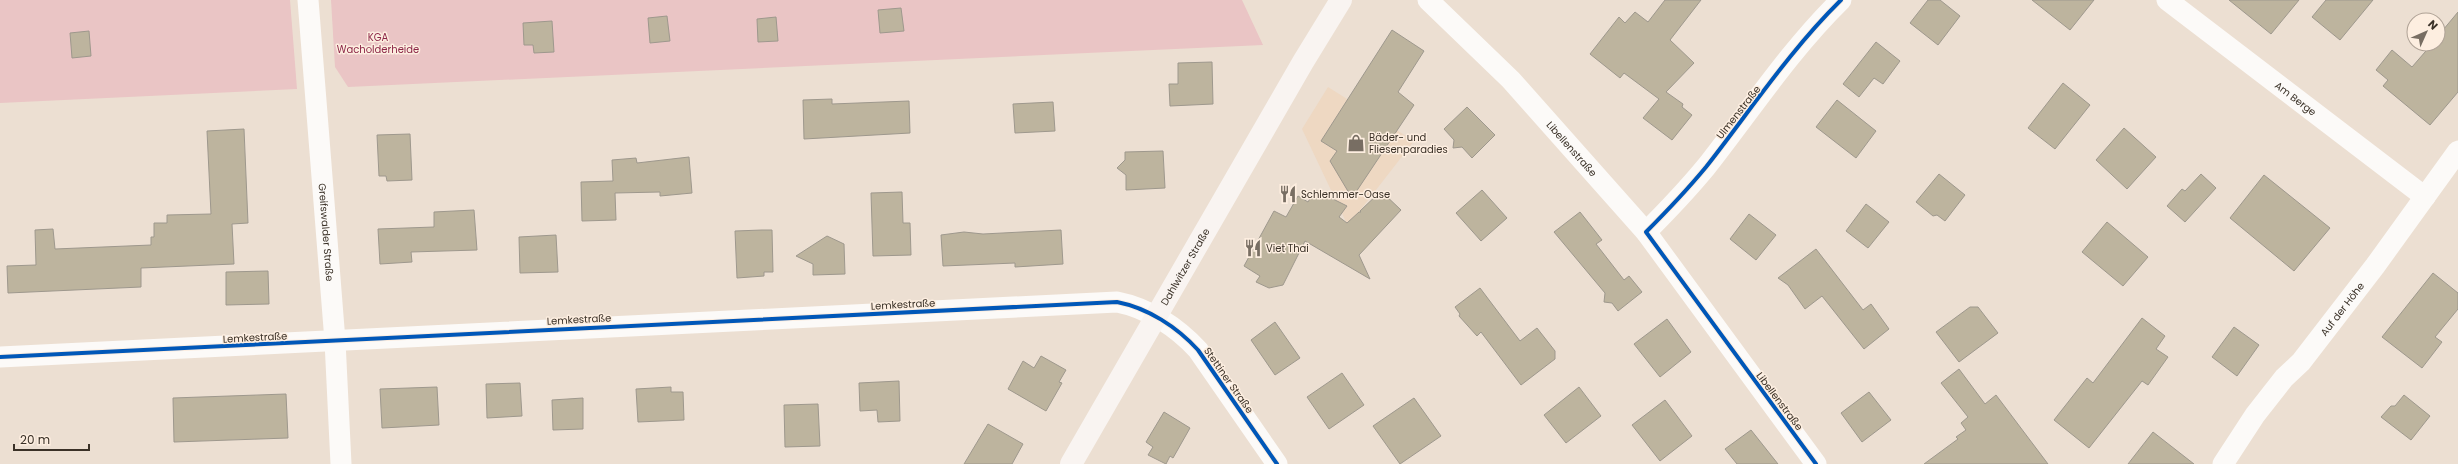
<svg xmlns="http://www.w3.org/2000/svg" width="2458" height="464" font-family="Poppins,sans-serif">
	<style>
		.built { fill: #eed8c2 }
		.green { fill: #eac5c5 }
		.building { fill: #bdb49e; stroke: #9e988d }
		.lines { fill: none; stroke-linecap: round; stroke-linejoin: round }
		.street { stroke: #fcfaf8; stroke-width: 21 }
		.secondary { stroke: #f9f4f1; stroke-width: 22 }
		.cycleway-casing { stroke: #fdeee0; stroke-width: 6 }
		.cycleway { stroke: #0057b8; stroke-width: 4 }
		.labels { text-anchor: middle; stroke-width: 3; stroke-linejoin: round; paint-order: stroke }
		.park-label { font-size: 10px; fill: #8c2647; stroke: #fdeee0 }
		.street-label { font-size: 10px; fill: #3a3127; stroke: #fdeee0 }
		.poi-label { font-size: 10px; fill: #3a3127; stroke: #fdeee0; text-anchor: start }
	</style>
	<rect width="100%" height="100%" fill="#ecdfd2"/>
	<!-- built -->
	<polygon class="built" points="1328,87 1414,141 1348,226 1302,129"/>
	<!-- green -->
	<g class="green">
		<polygon points="0,0 290,0 297,89 0,103"/>
		<polygon points="331,0 1242,0 1263,45 348,87 335,67"/>
	</g>
	<!-- building -->
	<g class="building">
		<polygon points="1665,0 1701,0 1670,40 1694,63 1666,92 1683,104 1682,107 1692,115 1672,140 1643,118 1659,99 1624,73 1620,78 1590,54 1619,17 1625,23 1635,12 1648,22"/>
		<polygon points="1928,0 1940,0 1960,16 1938,45 1910,23"/>
		<polygon points="2032,0 2094,0 2070,30"/>
		<polygon points="2229,0 2299,0 2271,34"/>
		<polygon points="2326,0 2373,0 2340,40 2312,17"/>
		<polygon points="901,8 904,31 880,33 878,10"/>
		<polygon points="2458,12 2458,92 2430,125 2383,86 2388,80 2376,70 2392,50 2412,67 2432,44 2438,44 2438,36"/>
		<polygon points="667,16 670,41 650,43 648,18"/>
		<polygon points="776,17 778,41 758,42 757,19"/>
		<polygon points="552,21 554,52 534,53 533,45 524,45 523,23"/>
		<polygon points="1392,30 1424,51 1398,92 1414,105 1352,198 1330,161 1337,151 1321,141"/>
		<polygon points="89,31 91,56 72,58 70,33"/>
		<polygon points="1876,42 1900,61 1883,84 1874,78 1859,97 1843,84"/>
		<polygon points="1212,62 1213,104 1170,106 1169,84 1178,84 1178,63"/>
		<polygon points="2063,83 2090,105 2055,149 2028,128"/>
		<polygon points="832,99 832,104 909,101 910,133 804,139 803,100"/>
		<polygon points="1837,100 1876,131 1856,158 1816,127"/>
		<polygon points="1053,102 1055,131 1015,133 1013,104"/>
		<polygon points="1467,107 1495,135 1472,158 1462,147 1453,148 1454,140 1444,129"/>
		<polygon points="2124,128 2156,157 2127,189 2096,160"/>
		<polygon points="244,129 248,223 232,224 234,264 141,268 141,287 8,293 7,266 36,265 35,230 53,229 55,249 151,245 151,237 154,237 154,223 167,223 167,215 211,214 207,131"/>
		<polygon points="410,134 412,180 387,181 386,176 379,176 377,135"/>
		<polygon points="1163,151 1165,188 1126,190 1126,175 1117,168 1125,160 1125,152"/>
		<polygon points="689,157 692,193 660,196 660,192 615,193 616,220 582,221 581,182 613,181 612,160 636,158 637,163"/>
		<polygon points="1939,174 1965,195 1945,221 1937,215 1933,216 1916,202"/>
		<polygon points="2201,174 2216,188 2185,222 2167,206 2182,189 2185,191"/>
		<polygon points="2264,175 2330,228 2294,271 2230,218"/>
		<polygon points="1315,190 1347,206 1339,217 1347,223 1359,212 1361,212 1360,211 1381,191 1401,210 1359,255 1370,279 1305,241 1283,285 1269,288 1256,282 1260,276 1244,266 1274,211 1286,217 1298,196 1308,202"/>
		<polygon points="1482,190 1507,218 1481,241 1456,213"/>
		<polygon points="902,192 903,223 910,223 911,255 873,256 871,193"/>
		<polygon points="1866,204 1889,222 1868,248 1846,231"/>
		<polygon points="474,210 477,250 411,252 412,262 380,264 378,229 434,227 434,212"/>
		<polygon points="1580,212 1602,240 1596,244 1624,280 1629,276 1642,292 1618,311 1612,303 1604,302 1605,293 1554,232"/>
		<polygon points="1749,214 1776,235 1756,260 1730,239"/>
		<polygon points="2107,222 2148,257 2123,286 2082,252"/>
		<polygon points="762,230 772,230 773,272 764,272 764,276 737,278 735,231"/>
		<polygon points="1061,230 1063,264 1015,267 1015,263 943,266 941,235 964,232 983,234"/>
		<polygon points="556,235 558,272 520,273 519,237"/>
		<polygon points="827,236 844,244 845,274 813,275 813,264 796,256"/>
		<polygon points="1816,249 1863,310 1871,304 1889,329 1864,349 1822,296 1805,309 1788,285 1778,278"/>
		<polygon points="268,271 269,304 226,305 226,272"/>
		<polygon points="2433,273 2458,293 2458,309 2435,337 2442,342 2422,368 2382,337"/>
		<polygon points="1480,288 1520,341 1537,328 1555,351 1555,359 1521,385 1481,332 1477,336 1459,316 1460,314 1455,307"/>
		<polygon points="1970,307 1978,307 1998,333 1959,362 1936,332"/>
		<polygon points="2142,318 2165,336 2156,349 2168,357 2148,385 2142,381 2089,448 2054,420 2087,378 2093,383"/>
		<polygon points="1667,319 1691,352 1660,377 1634,344"/>
		<polygon points="1275,322 1300,358 1275,375 1251,340"/>
		<polygon points="2234,327 2259,345 2237,376 2212,357"/>
		<polygon points="1041,356 1066,370 1059,382 1062,383 1046,411 1008,389 1023,361 1034,368"/>
		<polygon points="1959,369 1985,404 1996,395 2048,464 1924,464 1958,439 1956,437 1966,430 1961,423 1968,417 1941,383"/>
		<polygon points="1342,373 1364,405 1329,429 1307,397"/>
		<polygon points="899,381 900,421 878,422 877,410 860,411 859,383"/>
		<polygon points="520,383 522,416 487,418 486,384"/>
		<polygon points="437,387 439,425 382,428 380,389"/>
		<polygon points="671,387 671,392 683,392 684,420 638,422 636,389"/>
		<polygon points="1579,387 1601,416 1566,443 1544,415"/>
		<polygon points="1869,392 1891,420 1862,442 1841,413"/>
		<polygon points="286,394 288,438 174,442 173,398"/>
		<polygon points="2404,395 2430,416 2411,440 2381,417 2391,406 2395,406"/>
		<polygon points="583,398 583,429 553,430 552,400"/>
		<polygon points="1414,398 1441,436 1400,464 1373,426"/>
		<polygon points="1665,400 1692,436 1660,461 1632,425"/>
		<polygon points="818,404 820,446 785,447 784,405"/>
		<polygon points="1164,412 1190,428 1173,458 1170,456 1166,464 1148,455 1153,447 1146,442"/>
		<polygon points="988,424 1023,444 1012,464 964,464"/>
		<polygon points="1751,430 1778,464 1737,464 1725,449"/>
		<polygon points="2153,432 2194,464 2128,464"/>
	</g>
	<g class="lines">
		<!-- street -->
		<g class="street">
			<path id="s1" d="M308,0L335,341L341,464"/>
			<path id="s2" d="M1428,0L1511,80L1646,232L1816,464"/>
			<path id="s3" d="M2167,0L2425,197"/>
			<path d="M1646,232C1667,211 1687,190 1706,167C1750,111 1790,50 1841,0"/>
			<path d="M0,357L1117,302C1148,308 1177,327 1198,350L1277,464"/>
			<path id="s4" d="M2223,464L2255,415L2284,378L2301,362L2375,266L2458,151"/>
		</g>
		<!-- secondary -->
		<path class="secondary" id="s5" d="M1071,464L1303,62L1341,0"/>
		<!-- cycleway casing -->
		<g class="cycleway-casing">
			<g id="cycleway">
				<path d="M0,357L1117,302C1148,308 1177,327 1198,350L1277,464"/>
				<path d="M1816,464L1646,232C1667,211 1687,190 1706,167C1750,111 1790,50 1841,0"/>
			</g>
		</g>
		<!-- cycleway -->
		<use href="#cycleway" class="cycleway"/>
	</g>
	<!-- icons -->
	<defs>
		<g id="shop-bare" transform="scale(1.38)"><path d="M-5-2.5h2.3a2.7 3.5 0 0 1 5.4 0H5L5.5 6h-11ZM-1.5-2.5h3a1.5 2.3 0 0 0-3 0Z" fill="#786e63" stroke="#fdeee0" stroke-width="2.5" paint-order="stroke"/></g>
		<g id="restaurant-bare" transform="scale(1.38)"><path d="M-5-6h1v4h1v-4h1v4h1v-4h1v5L-1.5 .5V6h-2V.5L-5-1ZM5-6V6H3V1.5H1.5Q1.5-4 5-6Z" fill="#786e63" stroke="#fdeee0" stroke-width="2.5" paint-order="stroke"/></g>
	</defs>
	<g fill-rule="evenodd">
		<use href="#shop-bare" x="1356" y="143"/>
		<use href="#restaurant-bare" x="1288" y="194"/>
		<use href="#restaurant-bare" x="1253" y="248"/>
	</g>
	<g class="labels">
		<!-- park labels -->
		<g class="park-label">
			<text x="378" y="41">KGA<tspan x="378" dy="12">Wacholderheide</tspan></text>
		</g>
		<!-- street labels -->
		<g class="street-label">
			<text dy="4" stroke="none"><textPath href="#s3" startOffset="162">Am Berge</textPath></text>
			<text transform="translate(1738 112) rotate(-52)" y="4">Ulmenstraße</text>
			<text dy="4" stroke="none"><textPath href="#s2" startOffset="207">Libellenstraße</textPath></text>
			<text dy="4" stroke="none"><textPath href="#s1" startOffset="233">Greifswalder Straße</textPath></text>
			<text dy="4" stroke="none"><textPath href="#s5" startOffset="228">Dahlwitzer Straße</textPath></text>
			<text transform="translate(903 304) rotate(-3)" y="4">Lemkestraße</text>
			<text dy="4" stroke="none"><textPath href="#s4" startOffset="196">Auf der Höhe</textPath></text>
			<text transform="translate(579 319) rotate(-3)" y="4">Lemkestraße</text>
			<text transform="translate(255 337) rotate(-3)" y="4">Lemkestraße</text>
			<text transform="translate(1229 380) rotate(55)" y="4">Stettiner Straße</text>
			<text transform="translate(1780 401) rotate(53)" y="4">Libellenstraße</text>
		</g>
		<!-- poi labels -->
		<g class="poi-label">
			<text x="1369" y="141">Bäder- und<tspan x="1369" dy="12">Fliesenparadies</tspan></text>
			<text x="1301" y="198">Schlemmer-Oase</text>
			<text x="1266" y="252">Viet Thai</text>
		</g>
	</g>
	<!-- north arrow -->
	<g transform="translate(2426 32) rotate(45)"><circle r="19" fill="#fdeee0" stroke="#afa296"/>
	<path d="M0-3L7 15L0 10L-7 15Z" fill="#786e63"/>
	<text y="-6" font-size="11" font-weight="bold" text-anchor="middle" fill="#3a3127">N</text>
	</g>
	<!-- scale -->
	<path d="M14 444v6h75v-6" fill="none" stroke="#3a3127" stroke-width="2"/>
	<text x="20" y="444" font-size="12" fill="#3a3127" stroke="#fdeee0" stroke-width="3" paint-order="stroke">20 m</text>
</svg>
